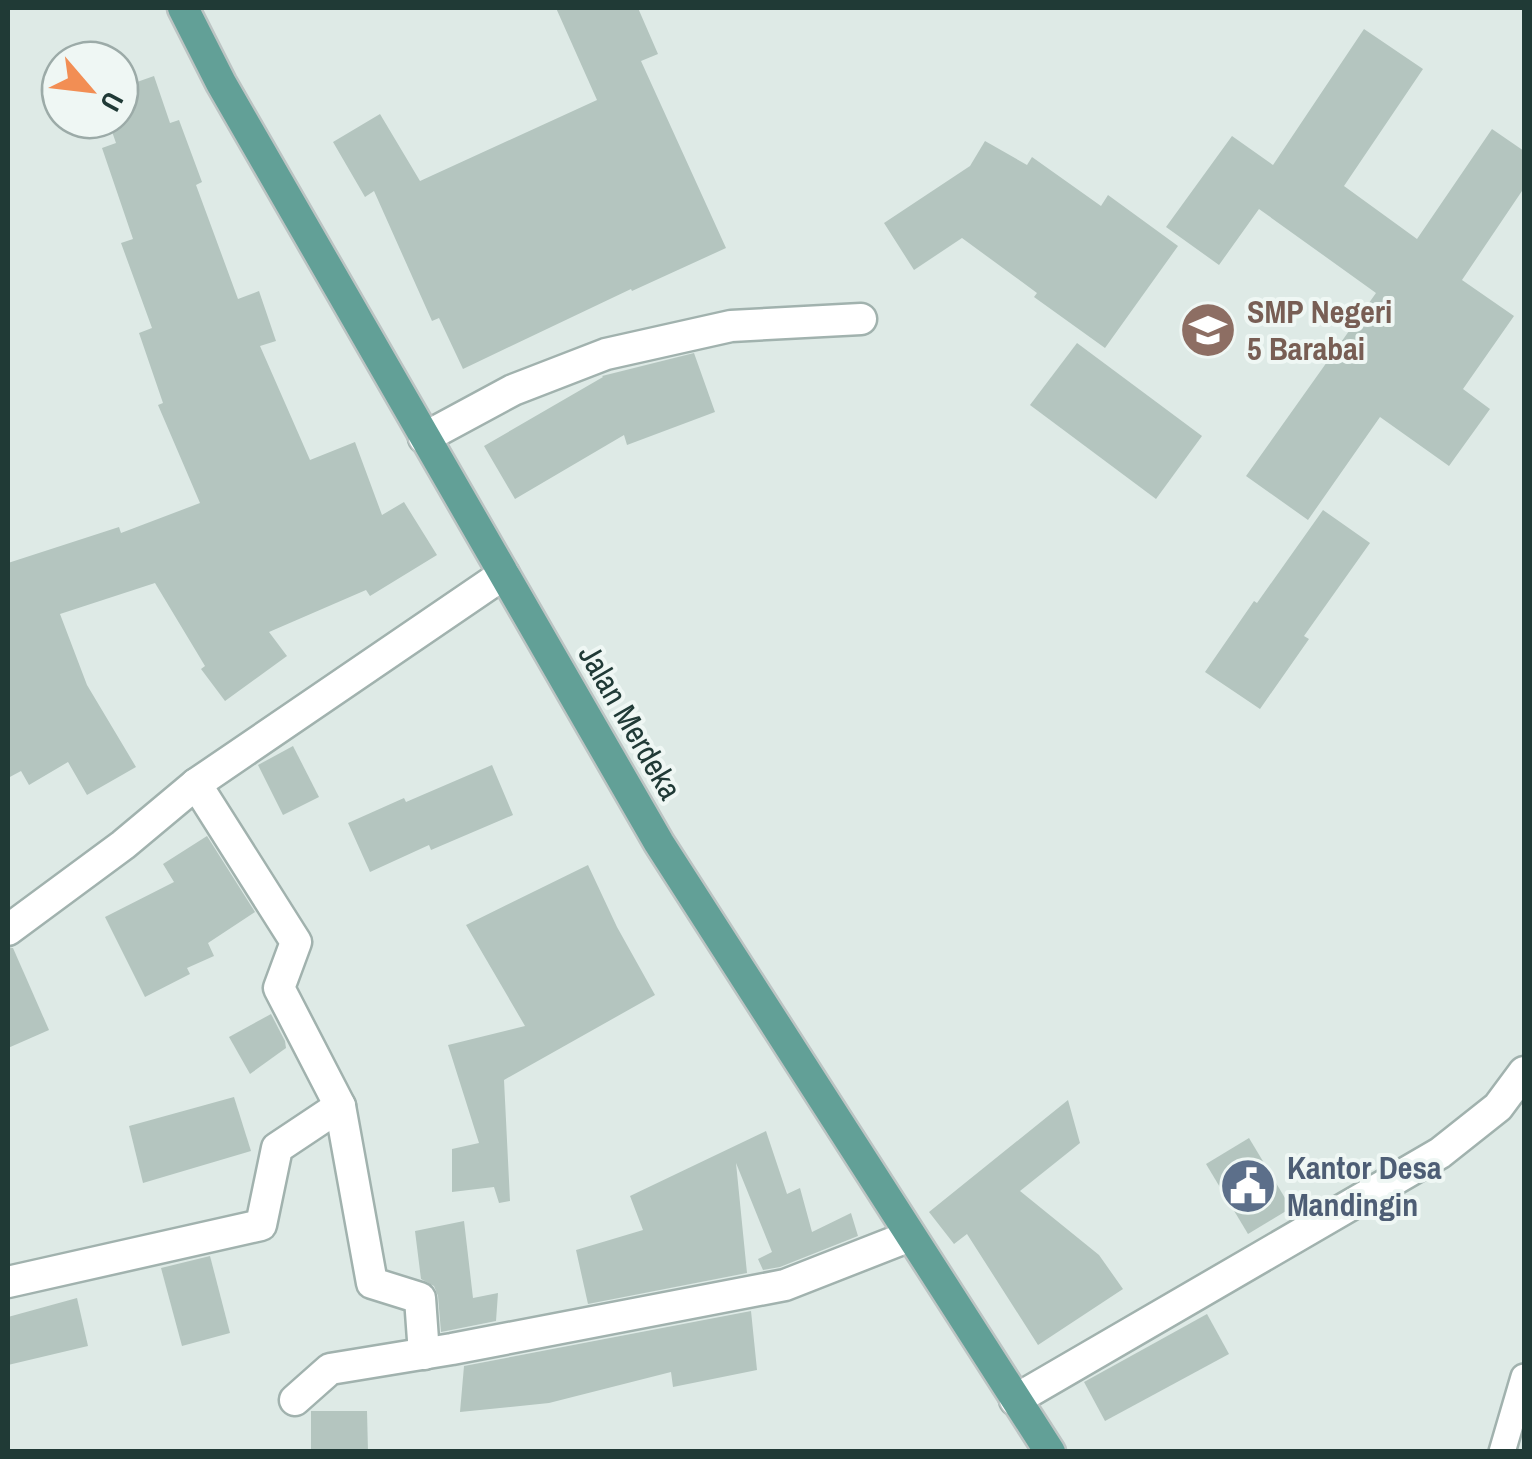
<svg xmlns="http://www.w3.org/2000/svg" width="1532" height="1459" font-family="'Archivo Narrow',sans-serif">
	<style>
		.building { fill: #b4c5bf }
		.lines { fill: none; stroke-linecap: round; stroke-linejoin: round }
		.service-casing { stroke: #a1b2ae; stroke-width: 30 }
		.minor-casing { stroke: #a1b2ae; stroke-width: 35 }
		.primary-casing { stroke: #bcc4c3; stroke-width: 35 }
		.service { stroke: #fff; stroke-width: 25 }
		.minor { stroke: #fff; stroke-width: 30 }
		.primary { stroke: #62a097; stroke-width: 30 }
		.labels { text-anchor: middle; stroke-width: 8; stroke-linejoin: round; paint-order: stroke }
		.education-label { font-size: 32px; font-weight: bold; fill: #785e54; stroke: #eff7f4; text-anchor: start }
		.street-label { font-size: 32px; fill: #203a36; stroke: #eff7f4 }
		.service-label { font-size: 32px; font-weight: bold; fill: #4e5e75; stroke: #eff7f4; text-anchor: start }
	</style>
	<rect width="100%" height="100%" fill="#deeae6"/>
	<!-- building -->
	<g class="building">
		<polygon points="556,8 638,8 658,54 641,61 726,248 632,291 631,289 463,369 439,318 432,321 374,191 365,197 333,142 380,114 420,181 597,100"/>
		<polygon points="1364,29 1423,69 1344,186 1417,239 1492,129 1524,151 1524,188 1462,280 1514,316 1463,389 1490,409 1449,466 1380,417 1308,520 1246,476 1376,293 1259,209 1219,265 1166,227 1232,136 1273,165"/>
		<polygon points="154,76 170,123 179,120 202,182 196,185 238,299 259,291 276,341 260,346 310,460 355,442 382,515 404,502 437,555 370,596 366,590 269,632 287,656 225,701 201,669 205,666 155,583 60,614 87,685 136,767 87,795 68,762 29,785 21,771 8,778 8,563 119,527 121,533 200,503 158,405 163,403 139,333 152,328 121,243 133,239 102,148 116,143 108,120 120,120 120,88"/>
		<polygon points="985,141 1027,165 1032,157 1101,206 1108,195 1178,246 1105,348 1034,297 1037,293 962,238 914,270 884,223 970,166"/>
		<polygon points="1077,343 1202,436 1156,499 1030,405"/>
		<polygon points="694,353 715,412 627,445 624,435 515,499 484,446 603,377 602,376"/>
		<polygon points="1323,510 1370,543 1304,636 1309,639 1260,709 1205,672 1254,601 1257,603"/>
		<polygon points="293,746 319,797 283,815 258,765"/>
		<polygon points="492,765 513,815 431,850 429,845 370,872 348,823 404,798 406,802"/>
		<polygon points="207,836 255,912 208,943 214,956 187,968 190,974 145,997 105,917 174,882 163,864"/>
		<polygon points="588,865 617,927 655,995 504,1080 510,1201 499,1203 494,1187 452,1192 452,1149 479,1143 448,1045 525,1026 466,925"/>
		<polygon points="8,948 13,948 49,1030 8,1048"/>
		<polygon points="271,1014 285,1041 286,1048 250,1074 229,1037"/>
		<polygon points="234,1097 251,1151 143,1183 129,1126"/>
		<polygon points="1068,1100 1080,1143 1020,1191 1099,1255 1123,1289 1038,1345 967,1234 954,1244 929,1212"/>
		<polygon points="766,1131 787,1194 800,1188 812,1232 851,1213 858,1236 780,1267 763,1270 758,1259 772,1252 736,1163 747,1273 588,1304 576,1250 643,1230 630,1196"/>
		<polygon points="1249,1138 1291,1208 1248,1234 1206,1164"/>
		<polygon points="464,1221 473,1298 498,1293 496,1321 441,1332 438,1296 434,1286 421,1279 415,1231"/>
		<polygon points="210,1256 230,1333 182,1346 161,1268"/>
		<polygon points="77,1298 88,1346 8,1365 8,1317"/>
		<polygon points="751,1311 757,1370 673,1387 671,1372 549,1403 460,1412 464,1366"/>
		<polygon points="1207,1314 1229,1354 1105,1421 1084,1382"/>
		<polygon points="311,1411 367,1411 368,1452 311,1452"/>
	</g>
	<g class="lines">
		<!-- service casing -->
		<g class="service-casing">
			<polyline id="service" points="1502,1452 1524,1377"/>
		</g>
		<!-- minor casing -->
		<g class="minor-casing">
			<g id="minor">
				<polyline points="424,438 513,390 606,354 731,326 861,319"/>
				<polyline points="196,784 296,942 279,988 340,1106 372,1283 420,1298 424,1354"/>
				<polyline points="8,930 123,845 196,784 504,574"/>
				<polyline points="8,1282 261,1225 277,1148 340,1106"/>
				<polyline points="295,1400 330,1369 452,1349 785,1285 910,1236"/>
				<polyline points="1015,1400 1440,1153 1498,1107 1524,1072"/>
			</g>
		</g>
		<!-- primary casing -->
		<g class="primary-casing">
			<polyline id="primary" points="183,8 221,83 659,843 1050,1452"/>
		</g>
		<!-- service -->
		<use href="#service" class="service"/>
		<!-- minor -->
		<use href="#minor" class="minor"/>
		<!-- primary -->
		<use href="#primary" class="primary"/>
	</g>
	<!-- icons -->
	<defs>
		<g id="school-disc" transform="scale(2.875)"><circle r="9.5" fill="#8d6e63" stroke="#eff7f4"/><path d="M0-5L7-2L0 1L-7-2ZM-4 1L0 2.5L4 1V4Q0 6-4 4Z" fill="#fff"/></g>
		<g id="civic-disc" transform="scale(2.875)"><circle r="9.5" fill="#5c6f8a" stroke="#eff7f4"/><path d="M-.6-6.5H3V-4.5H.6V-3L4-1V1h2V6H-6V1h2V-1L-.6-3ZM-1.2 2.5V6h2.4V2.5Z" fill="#fff"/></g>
	</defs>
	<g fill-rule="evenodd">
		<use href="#school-disc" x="1208" y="330"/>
		<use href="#civic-disc" x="1248" y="1186"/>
	</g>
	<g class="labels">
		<!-- education labels -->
		<g class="education-label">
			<text x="1247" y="323">SMP Negeri<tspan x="1247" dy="37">5 Barabai</tspan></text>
		</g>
		<!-- street labels -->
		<g class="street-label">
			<text transform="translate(630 722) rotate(60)" y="11">Jalan Merdeka</text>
		</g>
		<!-- service labels -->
		<g class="service-label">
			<text x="1287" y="1179">Kantor Desa<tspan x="1287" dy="37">Mandingin</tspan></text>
		</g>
	</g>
	<!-- border -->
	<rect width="1532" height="1459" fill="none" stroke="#203a36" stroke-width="20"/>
	<!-- north arrow -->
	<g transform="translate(90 90) rotate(118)"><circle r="48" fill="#eff7f4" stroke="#9caba8" stroke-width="2.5"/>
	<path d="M0-8L18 38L0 25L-18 38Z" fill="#f28e54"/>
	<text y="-15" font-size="28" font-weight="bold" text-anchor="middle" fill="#203a36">U</text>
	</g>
</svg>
